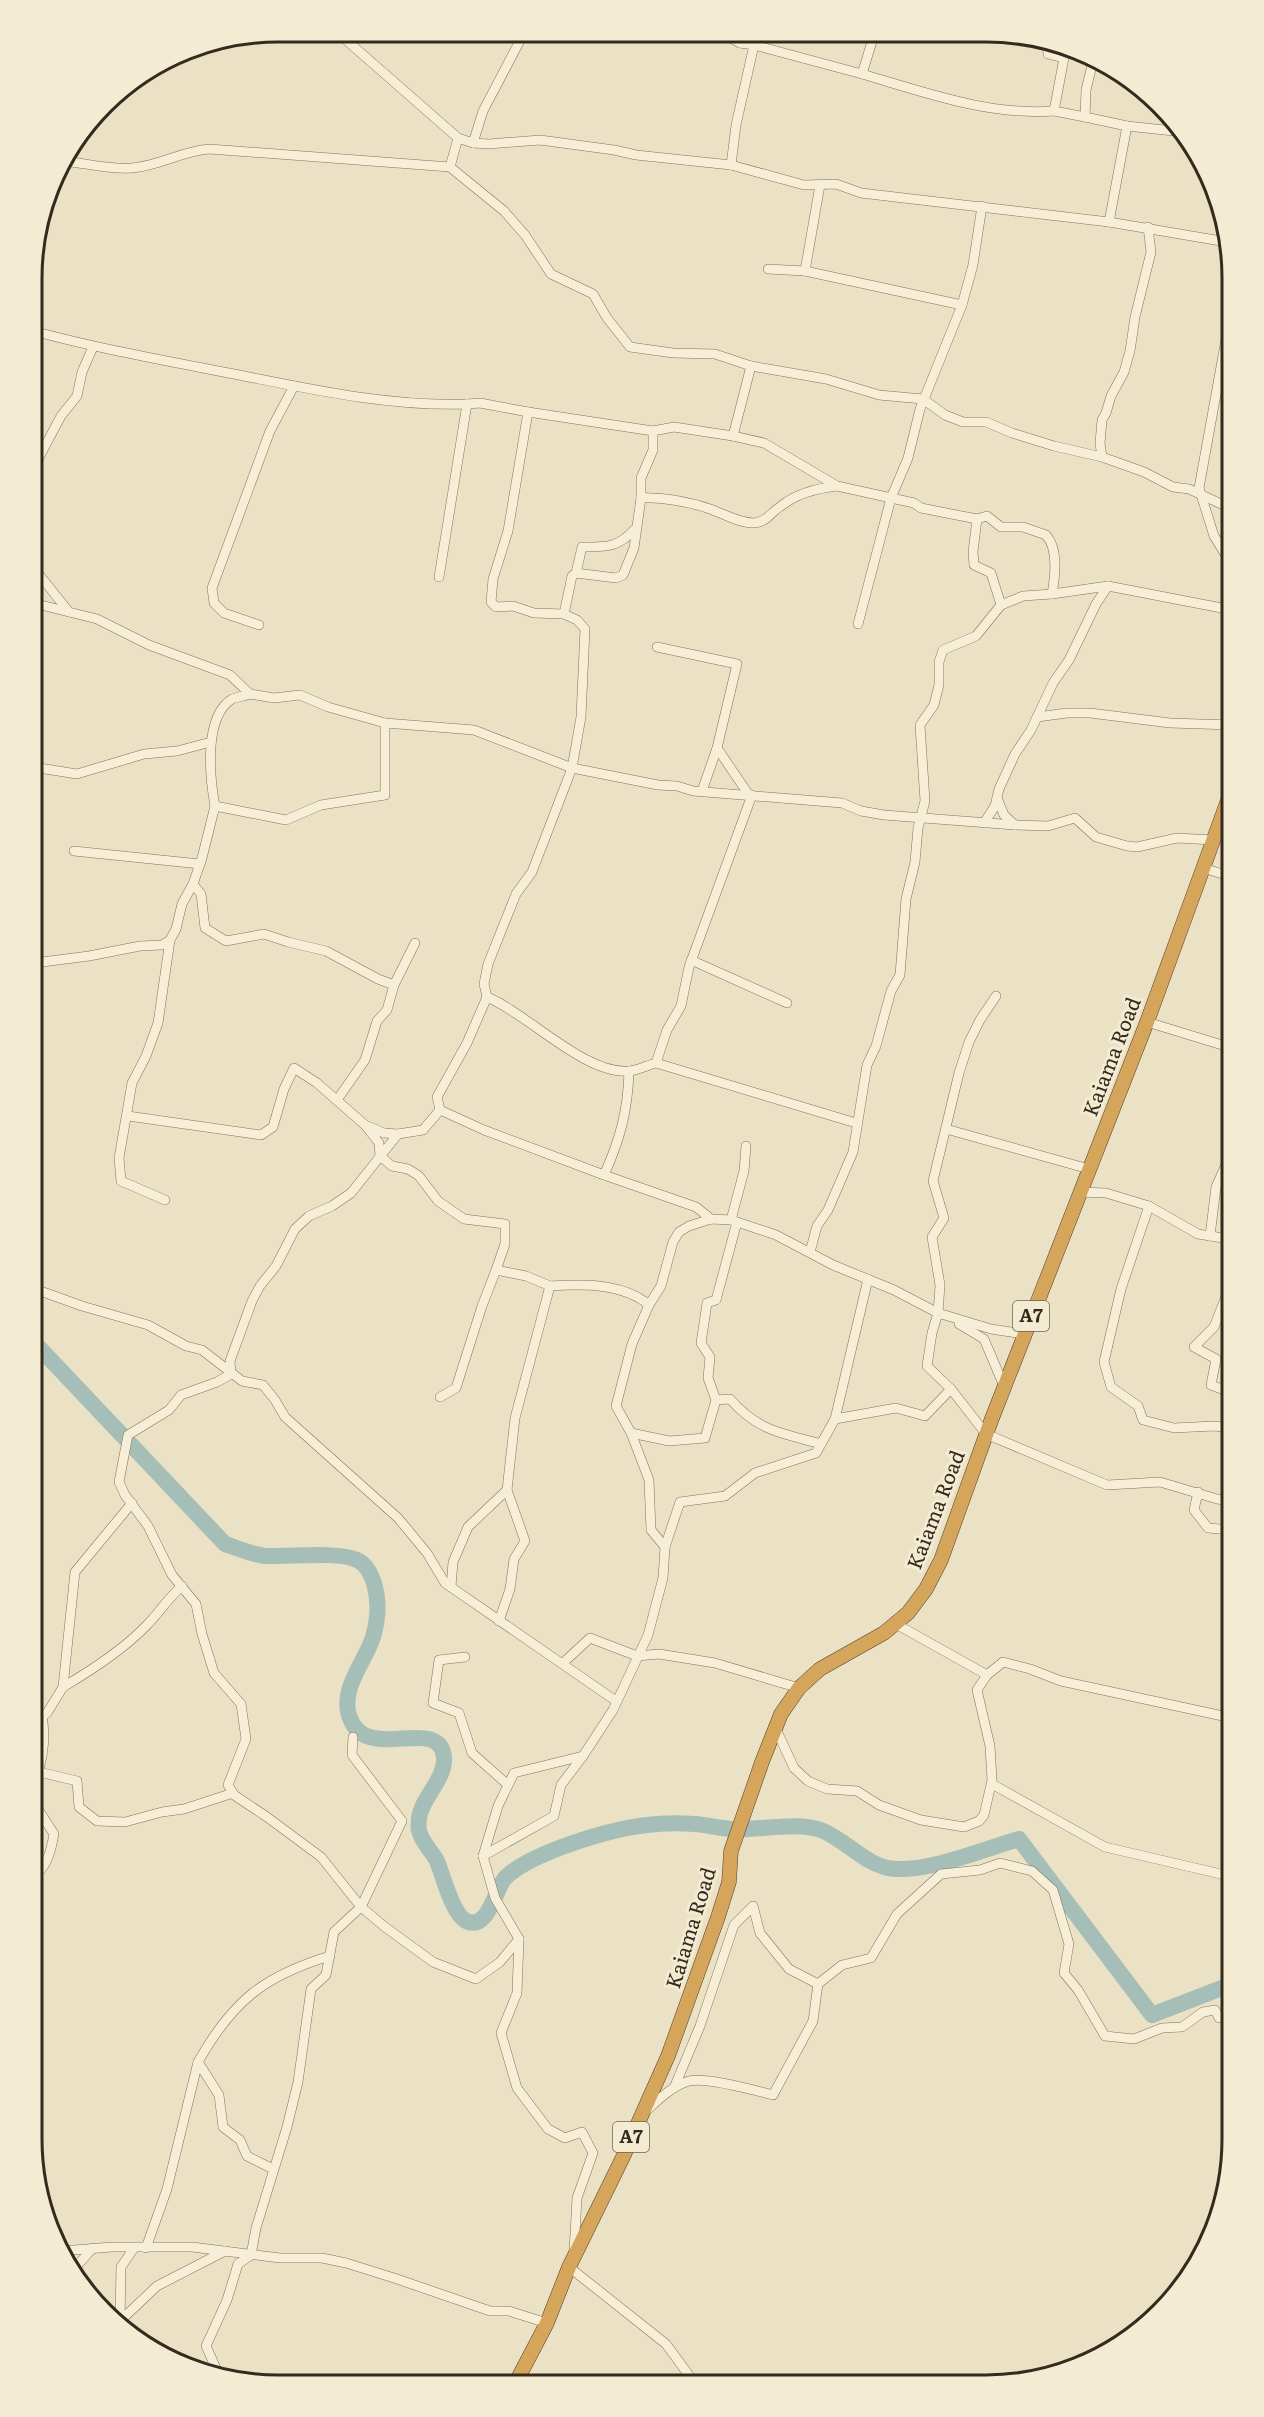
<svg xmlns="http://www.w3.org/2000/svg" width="1264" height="2417" font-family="Literata,serif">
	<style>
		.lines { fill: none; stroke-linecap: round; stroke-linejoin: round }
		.river { stroke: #a5beb8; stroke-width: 16 }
		.minor-casing { stroke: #84735b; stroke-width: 10 }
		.highway-casing { stroke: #52412f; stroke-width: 15 }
		.minor { stroke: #f6eed6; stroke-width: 9 }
		.highway { stroke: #d4a55a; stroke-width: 14 }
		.labels { text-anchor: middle; stroke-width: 6; stroke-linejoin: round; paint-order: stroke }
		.shield { fill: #f3ebd2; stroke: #6e6454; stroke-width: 1.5 }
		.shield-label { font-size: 18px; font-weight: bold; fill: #352a1e }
		.street-label { font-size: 20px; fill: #352a1e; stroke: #f3ebd2 }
		.rim { fill: none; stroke: #352a1e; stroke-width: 3 }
	</style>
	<rect width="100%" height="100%" fill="#ebe1c4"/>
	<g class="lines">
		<!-- river -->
		<path class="river" d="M32,1340L225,1544C238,1548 253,1555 266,1556C288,1557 338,1551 357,1560C366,1564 371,1574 374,1583C379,1600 378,1620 373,1637C366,1660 343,1685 348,1711C360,1769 439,1712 444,1757C446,1779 422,1797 419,1818C419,1820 418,1829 419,1830C421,1842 432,1851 437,1861C443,1875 452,1914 466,1921C489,1932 495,1887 506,1877C533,1852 610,1829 647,1825C662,1823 680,1823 695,1824C707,1825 719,1828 731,1829C758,1831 796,1821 821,1830C847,1840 867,1868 896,1869C935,1870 981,1850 1019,1839L1152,2015L1232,1984"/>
		<!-- minor casing -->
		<g class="minor-casing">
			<g id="minor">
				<polyline points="337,32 458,138 473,143 489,144 540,140 614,150 636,155 731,165 804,185 836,184 861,193 1109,222 1227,242"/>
				<polyline points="723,34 740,43"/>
				<polyline points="1023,36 1047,44 1048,54 1064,58 1054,111 1085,117"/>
				<polyline points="754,45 862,74 874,35"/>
				<polyline points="1094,57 1086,90 1085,117 1127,126 1183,132"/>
				<path d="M862,74C924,92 989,116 1054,111"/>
				<polyline points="458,138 450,167 504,211 525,235 551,274 593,294 607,318 630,347 673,353 715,354 751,366 733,436 764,443 837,486 914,503 921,508 977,519 973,552 974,565 991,573 1001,605 1023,596 1052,594 1108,586 1232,610"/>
				<polyline points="473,143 483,111 524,33"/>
				<path d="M63,161C86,163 109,170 132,168C159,166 182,151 209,149L450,167"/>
				<polyline points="731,165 736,125 754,45 740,43 744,34"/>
				<polyline points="820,185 805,271 962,305"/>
				<polyline points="1109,222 1127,126"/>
				<polyline points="1148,227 1151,252 1135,317 1130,351 1124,372 1111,396 1106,413 1102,420 1100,443 1102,457 1144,472 1173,487 1189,489 1232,509"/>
				<polyline points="768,269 805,271"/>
				<path d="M33,331C100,349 167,361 234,374C310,389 389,407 467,404"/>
				<polyline points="751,366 826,379 879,395 923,399 945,415 963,422 986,422 1012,433 1054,446 1102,457"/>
				<path d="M733,436L674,427L653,431V450L641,478V498C663,497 690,502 710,509C724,514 739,523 754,523C767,522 771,512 781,506C796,494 819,488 837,486"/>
				<polyline points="36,463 61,416 77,396 82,372 93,347"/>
				<polyline points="641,498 634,548 623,575 616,578 576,573 572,576 564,614 534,613 513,606 496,607 491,602 493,579 508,531 528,412 653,431"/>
				<path d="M977,519L987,516L1001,527H1023L1046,535C1059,549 1055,577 1052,594"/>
				<polyline points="1232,565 1214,536 1199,488 1232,306"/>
				<polyline points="33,567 69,612 97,619 149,645 230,675 250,694 274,698 300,695 328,707 385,723"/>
				<path d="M576,573L582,547C606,547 618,548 635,529"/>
				<polyline points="439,577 467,404 480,403 528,412"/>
				<polyline points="33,603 69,612"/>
				<polyline points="858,624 891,498 908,458 920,409 962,305 973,265 982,206"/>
				<polyline points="259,625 224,613 214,603 212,588 270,431 294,386"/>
				<polyline points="657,647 737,664 717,748 702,791"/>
				<polyline points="1037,717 1067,713 1090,713 1170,723 1232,725"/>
				<polyline points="717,748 749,795"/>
				<polyline points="33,767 77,774 144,754 177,751 211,742"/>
				<polyline points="997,798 1004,815 1015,825"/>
				<path d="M215,806C210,779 203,717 232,699C237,697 245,696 250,694"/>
				<polyline points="984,823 995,806 999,789 1015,754 1031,730 1053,683 1069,660 1096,604 1108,586"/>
				<polyline points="74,851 200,864"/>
				<polyline points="1203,868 1232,877"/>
				<polyline points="193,884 201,894 205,928 226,941 264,934 288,942 326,951 378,979 394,985 415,943"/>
				<polyline points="691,960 787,1003"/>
				<polyline points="33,961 42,962 89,956 140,946 162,945 170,940 176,929 182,904 193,884 202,858 215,806 286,820 321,805 385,795 385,723 474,730 572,768 658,785 677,786 693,791 842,803 861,811 884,815 1015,825 1048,826 1075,818 1096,837 1127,846 1137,847 1177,838 1213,840"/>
				<polyline points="487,997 484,984 488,964 516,894 532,872 572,768 581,717 585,629 577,620 564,614"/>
				<polyline points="1147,1022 1232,1048"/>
				<polyline points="656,1063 856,1123"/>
				<polyline points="337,1100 365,1060 377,1021 387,1010 394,985"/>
				<polyline points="440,1110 484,1130 604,1175 696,1207 711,1219"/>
				<polyline points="128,1116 261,1135 273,1127 284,1089 294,1068 317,1083 365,1125 384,1133 398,1134"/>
				<polyline points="366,1126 379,1143 380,1156 392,1166 408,1169 419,1176 438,1201 464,1219 505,1224 505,1244 496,1270"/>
				<polyline points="946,1129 1089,1169"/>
				<path d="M604,1175C620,1140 628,1110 629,1071"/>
				<polyline points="1079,1192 1106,1193 1149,1206 1198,1234 1223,1238 1232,1244"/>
				<polyline points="165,1200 121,1181 119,1158 132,1083 146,1056 158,1023 170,940"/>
				<polyline points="1149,1206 1121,1289 1104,1362 1111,1387 1138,1406 1143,1420 1174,1428 1214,1426 1232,1428"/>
				<polyline points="731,1220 744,1171 746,1146"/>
				<path d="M737,1222L716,1300L707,1303L701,1343L710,1357L708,1378L716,1400L730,1399C758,1431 781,1433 821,1444"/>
				<polyline points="1210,1236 1216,1187 1232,1151"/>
				<polyline points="810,1252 817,1226 828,1210 853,1152 867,1065 876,1046 891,991 900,975 906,899 915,862 918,828 925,801 920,725 934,705 939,685 939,662 943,650 976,636 1001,605"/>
				<polyline points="32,1288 82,1306 148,1325 186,1346 202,1350 242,1381 263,1385 275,1400 285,1417 398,1518 427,1553 445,1583 616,1701"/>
				<polyline points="959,1324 984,1339 1004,1386"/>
				<polyline points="951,1389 927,1366 932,1333 938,1313 940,1285 932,1237 944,1218 933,1181 959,1073 969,1042 980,1020 996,996"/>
				<polyline points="1232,1393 1211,1385 1216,1359 1194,1347 1214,1327 1225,1299 1232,1289"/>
				<polyline points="440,1397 456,1388 482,1306 496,1270 526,1276 550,1286"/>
				<polyline points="835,1419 896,1408 925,1416 951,1389 986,1434 1107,1485 1160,1482 1217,1499 1232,1501"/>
				<polyline points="631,1433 669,1441 705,1438 716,1400"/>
				<polyline points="1198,1492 1194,1510 1208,1528 1232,1530"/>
				<polyline points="665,1547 680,1502 725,1496 755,1473 816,1453 835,1419 868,1279"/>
				<path d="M451,1587L453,1562L468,1527L507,1490L515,1418L550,1286C583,1284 623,1283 649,1305"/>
				<polyline points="499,1621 510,1589 514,1559 525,1541 507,1490"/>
				<polyline points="896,1624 987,1675"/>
				<polyline points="465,1657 439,1660 433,1703 459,1713 472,1753 508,1785"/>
				<polyline points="563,1663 590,1638 637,1656 659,1654 715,1663 799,1688"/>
				<path d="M63,1687C92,1670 123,1650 147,1625C159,1613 168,1598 182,1586"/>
				<polyline points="32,1724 47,1713 63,1687 75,1572 132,1503"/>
				<polyline points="775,1727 794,1768 808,1781 827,1789 857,1791 879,1805 921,1820 964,1827 979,1821 984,1815 992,1780 990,1746 977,1690 987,1675 1003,1662 1030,1669 1061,1681 1232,1718"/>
				<polyline points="39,1772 77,1781 79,1807 97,1821 125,1822 162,1812 184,1809 233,1793"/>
				<polyline points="992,1784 1105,1847 1225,1875 1232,1863"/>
				<path d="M32,1791C41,1766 47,1743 42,1716"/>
				<polyline points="483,1856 498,1806 514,1773 583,1756"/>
				<path d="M32,1878C47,1868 51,1851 54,1834L32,1800"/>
				<path d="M519,1939L500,1962L476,1979L433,1962L385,1927L361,1907L321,1857L267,1817L234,1795L228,1785L246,1739L241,1704L214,1673L202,1634L196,1604L172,1575L148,1526L125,1495L119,1482L128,1435L169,1410L181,1395L217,1382L231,1374L230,1361L252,1301L260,1286L276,1266L295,1229L309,1216L332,1206L351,1193L398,1134L423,1130L440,1110L437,1097L467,1043L487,997C527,1013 586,1076 630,1071C638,1070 648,1065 656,1063L667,1030L681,1006L689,967L752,795"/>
				<polyline points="674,2088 700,2026 734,1925 753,1906 760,1933 789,1969 818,1984"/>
				<path d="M646,2111C659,2099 672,2086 689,2081C707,2077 753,2090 773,2095L813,2021L818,1984L842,1965L871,1958L897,1914L941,1874L980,1870L1000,1863L1032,1871L1053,1890L1069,1944L1064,1973L1078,1990L1105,2036L1134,2039L1162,2028L1182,2027L1203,2012L1215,2010L1219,2018L1232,2017"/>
				<path d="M273,2169L247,2156L240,2140L223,2127L219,2095L198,2062C232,2002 263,1976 330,1956"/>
				<polyline points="146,2248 167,2189 198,2062"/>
				<polyline points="61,2251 112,2247 192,2247 280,2258 322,2258 346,2263 394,2278 490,2311 509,2311 547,2323"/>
				<polyline points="574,2252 577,2198 593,2153 582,2132 565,2138 548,2129 517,2088 501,2033 517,1993 519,1939 495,1898 483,1856 554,1816 561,1785 583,1756 613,1710 648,1635 663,1578 665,1547 651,1530 649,1480 631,1433 616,1406 632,1344 649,1305 661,1286 673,1242 679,1232 689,1226 711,1219 731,1220 776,1235 833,1265 894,1290 938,1313 991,1329 1024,1334"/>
				<polyline points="569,2267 666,2344 696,2385"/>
				<polyline points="73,2275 74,2269 93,2248"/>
				<polyline points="120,2322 121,2267 134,2248"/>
				<polyline points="118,2326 120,2321 157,2286 225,2251"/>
				<polyline points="219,2375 206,2346 227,2300 238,2264 251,2255 256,2228 287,2127 298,2082 311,1989 326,1975 334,1932 361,1907 402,1821 352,1755 353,1737"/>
			</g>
		</g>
		<!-- highway casing -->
		<g class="highway-casing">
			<polyline id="highway" points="515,2384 547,2323 569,2267 623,2157 668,2056 718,1917 729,1882 731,1851 762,1762 781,1714 799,1688 820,1669 884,1633 908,1613 926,1589 941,1560 991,1421 1147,1022 1232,789"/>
		</g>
		<!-- minor -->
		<use href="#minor" class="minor"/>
		<!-- highway -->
		<use href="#highway" class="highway"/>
	</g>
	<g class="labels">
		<!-- shield labels -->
		<g class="shield">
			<rect x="1013" y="1301" width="36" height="30" rx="4.5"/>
			<rect x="613" y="2122" width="36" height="30" rx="4.5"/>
		</g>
		<g class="shield-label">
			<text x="1031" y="1322">A7</text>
			<text x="631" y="2143">A7</text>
		</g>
		<!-- street labels -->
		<g class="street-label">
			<text transform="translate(1112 1057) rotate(-69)" y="7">Kaiama Road</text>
			<text transform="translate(936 1510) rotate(-69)" y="7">Kaiama Road</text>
			<text transform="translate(691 1928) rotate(-73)" y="7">Kaiama Road</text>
		</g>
	</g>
	<!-- crop -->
	<path d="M0 0H1264V2417H0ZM278 42H986A236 236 0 0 1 1222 278V2139A236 236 0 0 1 986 2375H278A236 236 0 0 1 42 2139V278A236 236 0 0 1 278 42Z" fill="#f3ebd2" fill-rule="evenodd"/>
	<path class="rim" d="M278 42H986A236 236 0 0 1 1222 278V2139A236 236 0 0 1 986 2375H278A236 236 0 0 1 42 2139V278A236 236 0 0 1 278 42Z"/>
</svg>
